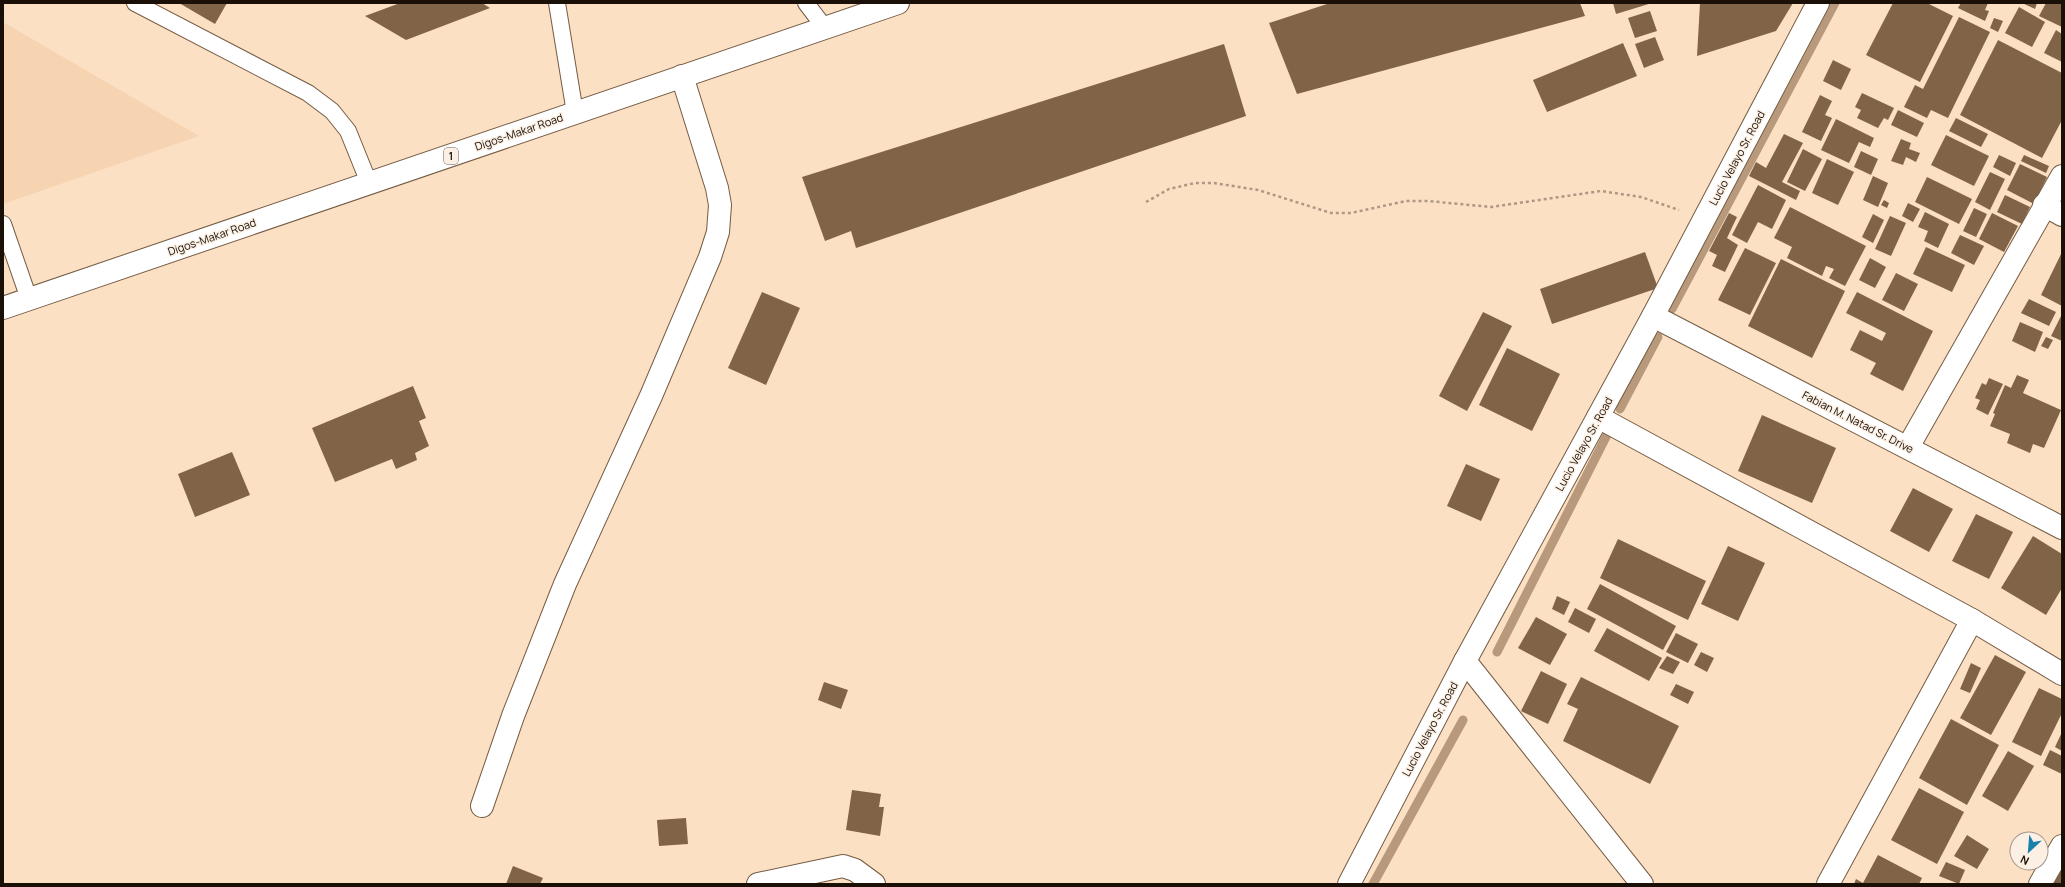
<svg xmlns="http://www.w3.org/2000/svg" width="2065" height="887" font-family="Manrope,sans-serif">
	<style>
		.built { fill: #f6d4b2 }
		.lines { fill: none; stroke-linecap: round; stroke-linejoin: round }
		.stream { stroke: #b8997b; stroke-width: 9 }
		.building { fill: #816447 }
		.service-casing { stroke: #745b43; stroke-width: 18 }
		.minor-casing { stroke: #745b43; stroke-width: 24 }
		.tertiary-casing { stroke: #745b43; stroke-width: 24 }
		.secondary-casing { stroke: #745b43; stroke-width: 24 }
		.primary-casing { stroke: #745b43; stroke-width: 24 }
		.path { stroke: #ae9883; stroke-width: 2.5; stroke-dasharray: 3 3; stroke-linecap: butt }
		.service { stroke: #fff; stroke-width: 16 }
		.minor { stroke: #fff; stroke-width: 22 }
		.tertiary { stroke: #fff; stroke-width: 22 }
		.secondary { stroke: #fff; stroke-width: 22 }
		.primary { stroke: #fff; stroke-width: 22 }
		.labels { text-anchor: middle; stroke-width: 3; stroke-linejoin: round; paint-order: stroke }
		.shield { fill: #fcf0e5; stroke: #5e534a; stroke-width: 1 }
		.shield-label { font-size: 10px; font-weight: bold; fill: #1a1007 }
		.street-label { font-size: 11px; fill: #1a1007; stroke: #fcf0e5 }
	</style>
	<rect width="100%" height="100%" fill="#fce0c4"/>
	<!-- built -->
	<polygon class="built" points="3,22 199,136 3,204"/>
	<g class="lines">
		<!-- stream -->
		<g class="stream">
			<polyline points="1672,309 1835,3"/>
			<polyline points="1620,409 1658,337"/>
			<polyline points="1497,652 1607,435"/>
			<polyline points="1373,884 1463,720"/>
		</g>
	</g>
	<!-- building -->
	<g class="building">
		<polygon points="179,3 227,3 215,24"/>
		<polygon points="400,3 482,3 490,8 406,40 365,16"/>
		<polygon points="1330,3 1580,3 1585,16 1297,94 1269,23"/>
		<polygon points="1613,3 1652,3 1616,14"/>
		<polygon points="1700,3 1793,3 1776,31 1697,56"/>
		<polygon points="1893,3 1927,3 1953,16 1920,82 1866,55"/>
		<polygon points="1961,3 1988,3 1985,10 1989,11 1985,21 1958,8"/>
		<polygon points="2022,3 2037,3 2035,9"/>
		<polygon points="2046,3 2062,3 2062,27 2039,16"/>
		<polygon points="2019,7 2045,22 2032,47 2005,33"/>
		<polygon points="1650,11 1657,31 1635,38 1628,18"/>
		<polygon points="1959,17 1990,32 1948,118 1931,110 1927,118 1904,107 1915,85 1923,89"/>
		<polygon points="1994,18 2003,21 1998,32 1990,28"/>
		<polygon points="2056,30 2062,34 2062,62 2044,53"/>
		<polygon points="1655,37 1664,60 1644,68 1635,44"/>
		<polygon points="1998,40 2062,73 2062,120 2042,158 1960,115"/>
		<polygon points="1623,43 1637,76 1547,112 1533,80"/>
		<polygon points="1224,44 1246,116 856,248 851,231 825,241 802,177"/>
		<polygon points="1833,60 1851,69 1841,90 1823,81"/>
		<polygon points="1862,93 1894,108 1888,120 1884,118 1878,128 1857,118 1861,110 1855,107"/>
		<polygon points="1820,95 1832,101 1825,115 1832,118 1821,141 1802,132"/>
		<polygon points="1898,110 1924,123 1917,137 1891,125"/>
		<polygon points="1956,118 1988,134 1981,147 1949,131"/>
		<polygon points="1836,119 1874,138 1870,147 1859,142 1849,163 1821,150"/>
		<polygon points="1784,134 1803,143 1782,182 1800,191 1796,200 1749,176 1756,162 1766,168"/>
		<polygon points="1946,135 1989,156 1974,186 1931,165"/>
		<polygon points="1901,139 1911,143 1909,149 1920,153 1916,162 1906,157 1903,165 1891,161"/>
		<polygon points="1803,149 1822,159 1805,191 1787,182"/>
		<polygon points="1861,151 1878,159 1871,175 1854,167"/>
		<polygon points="1999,155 2016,163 2010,176 1993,167"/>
		<polygon points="2024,155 2049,166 2046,173 2021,161"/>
		<polygon points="1827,159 1854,172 1838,205 1812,193"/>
		<polygon points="2020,164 2047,177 2034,204 2007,190"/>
		<polygon points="1990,172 2005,179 1990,210 1975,202"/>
		<polygon points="1873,176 1888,183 1878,207 1863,200"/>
		<polygon points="1927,177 1972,199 1959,224 1915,202"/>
		<polygon points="1758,185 1786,200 1772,229 1758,222 1747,243 1732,235"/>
		<polygon points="2005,195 2030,207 2022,224 1997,212"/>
		<polygon points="1884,200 1889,203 1887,208 1881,205"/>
		<polygon points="1908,203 1920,209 1913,222 1902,216"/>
		<polygon points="1790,207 1866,246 1845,286 1829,278 1834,269 1826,266 1822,276 1787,258 1792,247 1774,238"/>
		<polygon points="1974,208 1987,214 1976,237 1963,231"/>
		<polygon points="1925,212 1949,224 1938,248 1924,241 1928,231 1918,227"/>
		<polygon points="1729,213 1737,217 1727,238 1738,245 1725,272 1712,266 1717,255 1709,251"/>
		<polygon points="1992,213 2018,226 2004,252 1979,239"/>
		<polygon points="1873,214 1884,220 1873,243 1862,237"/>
		<polygon points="1890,216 1906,223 1891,256 1875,249"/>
		<polygon points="1960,235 1984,246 1974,265 1951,253"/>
		<polygon points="1926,247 1965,265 1952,292 1913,274"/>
		<polygon points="1745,248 1776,263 1750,315 1718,300"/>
		<polygon points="1645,252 1658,288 1552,324 1540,289"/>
		<polygon points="2062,252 2062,306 2041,295"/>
		<polygon points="1870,258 1886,267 1875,288 1859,280"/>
		<polygon points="1781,259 1845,291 1812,358 1748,326"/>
		<polygon points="1896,273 1918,284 1904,311 1882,300"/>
		<polygon points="762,292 800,308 766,385 728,368"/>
		<polygon points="1857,292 1933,331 1903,391 1870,374 1876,363 1850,350 1860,330 1882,341 1886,333 1846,313"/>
		<polygon points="2029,299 2056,312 2049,326 2021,313"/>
		<polygon points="1483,312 1512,326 1467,411 1439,396"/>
		<polygon points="2062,314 2062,341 2051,336"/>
		<polygon points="2020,322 2043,332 2035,352 2012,341"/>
		<polygon points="2046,337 2053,340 2048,349 2041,346"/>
		<polygon points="1507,348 1560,374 1532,431 1479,405"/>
		<polygon points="2017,375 2029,380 2023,393 2061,410 2044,448 2033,444 2030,453 2007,443 2010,434 1990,426 1995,414 1993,413 2005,385 2011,388"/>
		<polygon points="1989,378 2003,384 1988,415 1976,409 1980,400 1975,398 1982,383 1986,385"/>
		<polygon points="413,386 426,418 419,421 429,446 415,453 417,460 396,469 392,459 335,482 312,428"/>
		<polygon points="1762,415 1836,448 1812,503 1738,471"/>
		<polygon points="232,452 250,495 195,517 178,474"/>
		<polygon points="1466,464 1500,479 1481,521 1447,506"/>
		<polygon points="1913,488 1953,509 1929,552 1890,531"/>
		<polygon points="1976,514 2013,532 1989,579 1952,561"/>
		<polygon points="2033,536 2062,554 2062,588 2046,615 2001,588"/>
		<polygon points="1618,539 1706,581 1688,620 1600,578"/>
		<polygon points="1728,546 1765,563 1738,621 1701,604"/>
		<polygon points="1600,584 1676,626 1663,650 1587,609"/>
		<polygon points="1557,596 1570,602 1564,615 1552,609"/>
		<polygon points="1575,608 1596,619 1589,633 1568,622"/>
		<polygon points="1536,617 1567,634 1550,665 1518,648"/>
		<polygon points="1607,628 1662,658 1649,681 1594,651"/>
		<polygon points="1676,633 1698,644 1688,663 1666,652"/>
		<polygon points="1701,652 1714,658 1707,672 1694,665"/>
		<polygon points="1995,655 2026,672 1991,735 1960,718"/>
		<polygon points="1667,656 1680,662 1673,674 1659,668"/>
		<polygon points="1971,663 1981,668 1970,693 1960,689"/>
		<polygon points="1541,671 1567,684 1548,724 1521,711"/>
		<polygon points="1581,677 1679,726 1650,784 1563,741 1578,709 1567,704"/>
		<polygon points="824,682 848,690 841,709 818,700"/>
		<polygon points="1676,684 1694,692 1688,704 1670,695"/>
		<polygon points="2039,688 2062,699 2062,713 2041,756 2012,742"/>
		<polygon points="1951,719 1999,745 1967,805 1919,778"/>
		<polygon points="2062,732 2062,751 2055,747"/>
		<polygon points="2050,750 2062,756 2062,774 2043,765"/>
		<polygon points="2008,751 2034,766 2008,811 1982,796"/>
		<polygon points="1919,788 1964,812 1937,864 1891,840"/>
		<polygon points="852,790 881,794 879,807 884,807 880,836 846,830"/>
		<polygon points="686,818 688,844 659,846 657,820"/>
		<polygon points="1967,835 1989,849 1977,869 1954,856"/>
		<polygon points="1878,855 1922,878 1919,884 1854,884 1856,879 1863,883"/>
		<polygon points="1946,862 1965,870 1959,884 1939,876"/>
		<polygon points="513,866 543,878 540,884 506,884"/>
		<polygon points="2062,867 2062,884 2053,884"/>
	</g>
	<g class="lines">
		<!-- service casing -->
		<g class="service-casing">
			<g id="service">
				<polyline points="135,3 308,93 332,111 348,131 369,183"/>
				<polyline points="557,3 575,113"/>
				<polyline points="806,3 825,28"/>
				<polyline points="3,224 29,299"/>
			</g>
		</g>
		<!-- minor casing -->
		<g class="minor-casing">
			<g id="minor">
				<polyline points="2044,205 2062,215"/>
				<polyline points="1598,417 1972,620 2062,674"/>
				<polyline points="1908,447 2062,176"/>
				<polyline points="1465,661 1642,884"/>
				<polyline points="482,806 513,716 565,584 651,396 710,257 718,232 720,205 717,188 682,76"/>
				<polyline points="758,884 843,866 855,870 874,884"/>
				<polyline points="1828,884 1972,620"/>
				<polyline points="2040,884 2062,846"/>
			</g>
		</g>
		<!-- tertiary casing -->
		<g class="tertiary-casing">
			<polyline id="tertiary" points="1653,316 2062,528"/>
		</g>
		<!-- secondary casing -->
		<g class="secondary-casing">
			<polyline id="secondary" points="1349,884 1465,661 1653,316 1818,3"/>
		</g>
		<!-- primary casing -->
		<g class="primary-casing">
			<polyline id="primary" points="3,308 898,3"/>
		</g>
		<!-- path -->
		<polyline class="path" points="1146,202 1169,189 1195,183 1214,183 1258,190 1331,213 1351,213 1406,201 1428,201 1491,207 1601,191 1641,197 1679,210"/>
		<!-- service -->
		<use href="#service" class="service"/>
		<!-- minor -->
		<use href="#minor" class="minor"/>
		<!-- tertiary -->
		<use href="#tertiary" class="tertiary"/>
		<!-- secondary -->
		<use href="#secondary" class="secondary"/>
		<!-- primary -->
		<use href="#primary" class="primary"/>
	</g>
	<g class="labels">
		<!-- shield labels -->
		<rect class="shield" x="444" y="148" width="14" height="16" rx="3"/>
		<g class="shield-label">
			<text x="451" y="160">1</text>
		</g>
		<!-- street labels -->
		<g class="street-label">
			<text transform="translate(519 132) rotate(-19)" y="4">Digos-Makar Road</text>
			<text transform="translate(1737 158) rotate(-62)" y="4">Lucio Velayo Sr. Road</text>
			<text transform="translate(212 237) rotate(-19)" y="4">Digos-Makar Road</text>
			<text transform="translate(1858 422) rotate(27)" y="4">Fabian M. Natad Sr. Drive</text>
			<text transform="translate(1584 444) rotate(-61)" y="4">Lucio Velayo Sr. Road</text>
			<text transform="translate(1430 729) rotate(-62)" y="4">Lucio Velayo Sr. Road</text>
		</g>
	</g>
	<!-- border -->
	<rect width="2065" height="887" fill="none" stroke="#1a1007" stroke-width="8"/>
	<!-- north arrow -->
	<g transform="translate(2029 851) rotate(206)"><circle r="19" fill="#fcf0e5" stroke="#a2968c"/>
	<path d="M0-3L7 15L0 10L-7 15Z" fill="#1a81ab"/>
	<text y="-6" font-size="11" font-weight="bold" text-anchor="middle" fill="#1a1007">N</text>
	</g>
</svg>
